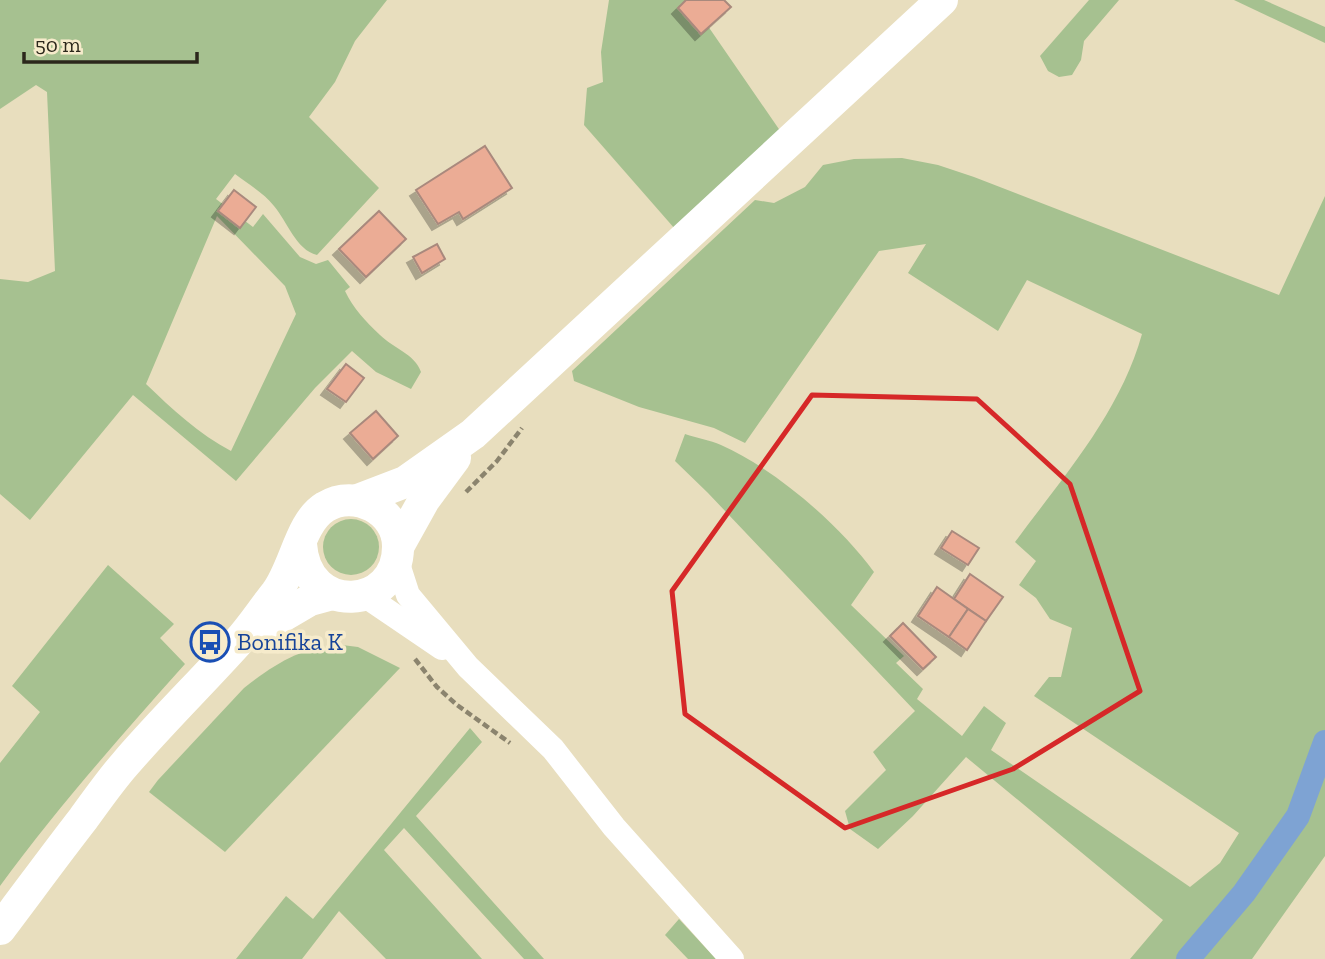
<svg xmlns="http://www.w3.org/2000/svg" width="1325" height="959" font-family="'Zilla Slab',serif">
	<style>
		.green { fill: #a6c190; fill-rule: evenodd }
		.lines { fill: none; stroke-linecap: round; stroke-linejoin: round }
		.canal { stroke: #7ea3d3; stroke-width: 24 }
		.building { fill: #ebac95; stroke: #a9897d; stroke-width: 2; filter: url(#shadow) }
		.path { stroke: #8b846e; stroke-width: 4.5; stroke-dasharray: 7 3.5; stroke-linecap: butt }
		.minor { stroke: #fff; stroke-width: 24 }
		.major { stroke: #fff; stroke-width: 32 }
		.marked { fill: none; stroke: #d62828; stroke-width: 5; stroke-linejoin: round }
		.labels { text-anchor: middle; stroke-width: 7; stroke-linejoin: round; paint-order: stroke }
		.transit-label { font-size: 24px; fill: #164399; stroke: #f6ebcb; text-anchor: start }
	</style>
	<defs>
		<filter id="shadow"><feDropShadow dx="-6" dy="6" stdDeviation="0" flood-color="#0004"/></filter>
	</defs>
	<rect width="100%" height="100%" fill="#e8debe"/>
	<!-- green -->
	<g class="green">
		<path d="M0,0H387L355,41L335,82L309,117L379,188L317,255C296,250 287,221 274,206C264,193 248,184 235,174L216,199L253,227L263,214L300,257L316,264L328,260L350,287L345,291C353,308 366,322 380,335C393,348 415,354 421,372L411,389L376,372L352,351L315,388L236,481L133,395L30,520L0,494V279L28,282L55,271L47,92L36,85L0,109ZM217,216L285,286L296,314L231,451C199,434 172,409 146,384Z"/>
		<polygon points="609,0 690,0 783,135 675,229 584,125 587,88 603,82 601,52"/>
		<polygon points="1089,0 1119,0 1084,41 1081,60 1072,75 1059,77 1048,71 1040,56"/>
		<polygon points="1234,0 1264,0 1325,27 1325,43"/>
		<path d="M902,158L938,165L974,177L1279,295L1325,196V856L1252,959H1130L1163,920L966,757L913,816L878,849L850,829L845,811L886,770L873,752L915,711L708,493L675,461L685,434C697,438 710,440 721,445C775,469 839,524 874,572L851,605L904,656L896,663L923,689L917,699L962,736L984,706L1006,723L991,750L1190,887L1220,863L1239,833L1034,696L1049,677H1061L1072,628L1050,619L1036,598L1019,585L1036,561L1015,542C1063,477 1120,413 1142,334L1027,280L998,331L908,273L926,244L879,251L745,443L714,428L639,407L574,381L572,371L755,200L774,203L805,187L823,165L854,159Z"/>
		<circle cx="351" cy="547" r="28"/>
		<path d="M108,565L174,624L160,638L185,664C121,736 57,808 0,886V763L40,712L12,686Z"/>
		<path d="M342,645L358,647L400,668L225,852L149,792L158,780L244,688C276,663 301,647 342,645Z"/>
		<polygon points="470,728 482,742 416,816 544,959 524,959 404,828 384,850 482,959 386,959 339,911 302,959 236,959 286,896 313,919"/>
		<polygon points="679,919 716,959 688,959 665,935"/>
	</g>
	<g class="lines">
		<!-- canal -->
		<polyline class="canal" points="1188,959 1244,893 1298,816 1325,742"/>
	</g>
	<!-- building -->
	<g class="building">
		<polygon points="686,0 724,0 731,7 701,34 678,8"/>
		<polygon points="485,146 512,188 463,219 459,212 438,224 416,190"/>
		<polygon points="234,190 256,207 240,228 218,211"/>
		<polygon points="379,211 406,239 366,277 339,249"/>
		<polygon points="437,244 445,259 422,273 413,257"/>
		<polygon points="346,364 364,378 346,402 327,389"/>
		<polygon points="376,411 398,436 373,459 350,433"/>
		<polygon points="952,531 979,548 968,565 941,548"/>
		<polygon points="970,574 1003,597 986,621 954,599"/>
		<polygon points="937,587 968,609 949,637 918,616"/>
		<polygon points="968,609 986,621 967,650 949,637"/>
		<polygon points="903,623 936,657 923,669 890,636"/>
	</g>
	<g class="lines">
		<!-- path -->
		<g class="path">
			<polyline points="466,492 497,461 522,428"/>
			<polyline points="415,659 437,687 457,705 510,743"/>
		</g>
		<!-- minor -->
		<g class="minor">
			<polyline points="397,561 408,595 468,667 553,749 614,827 732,959"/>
			<polyline points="364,595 442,648"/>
		</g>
		<!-- major -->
		<g class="major">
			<polyline points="358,500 405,482 473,434 942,0"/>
			<polyline points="399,545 424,500 455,458"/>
			<polyline points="252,634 310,600 332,594"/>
			<path d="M0,929C28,892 55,855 83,819C97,800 110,781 125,764C161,722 200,684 237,643C251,628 263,609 276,593C295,568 300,522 325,507C355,488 398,511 398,546C399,610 306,618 301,544"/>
		</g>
	</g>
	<!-- marked area -->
	<path class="marked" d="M812,395L977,399L1070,484L1140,691L1013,769L845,828L685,714L672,591Z"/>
	<!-- icons -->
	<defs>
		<g id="bus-ring" transform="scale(2.0125)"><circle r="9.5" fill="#f6ebcb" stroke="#1a4fb4" stroke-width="1.5"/><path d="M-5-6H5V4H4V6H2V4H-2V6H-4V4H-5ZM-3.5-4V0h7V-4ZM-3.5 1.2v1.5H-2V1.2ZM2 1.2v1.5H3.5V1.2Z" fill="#1a4fb4"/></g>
	</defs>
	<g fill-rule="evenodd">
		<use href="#bus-ring" x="210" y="642"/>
	</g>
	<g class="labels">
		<!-- transit labels -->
		<g class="transit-label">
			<text x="237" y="650">Bonifika K</text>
		</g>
	</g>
	<!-- scale -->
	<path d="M24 52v10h173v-10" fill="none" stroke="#2b271b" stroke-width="3.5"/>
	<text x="35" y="52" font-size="21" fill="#2b271b" stroke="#f6ebcb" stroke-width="5" paint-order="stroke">50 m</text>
</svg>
